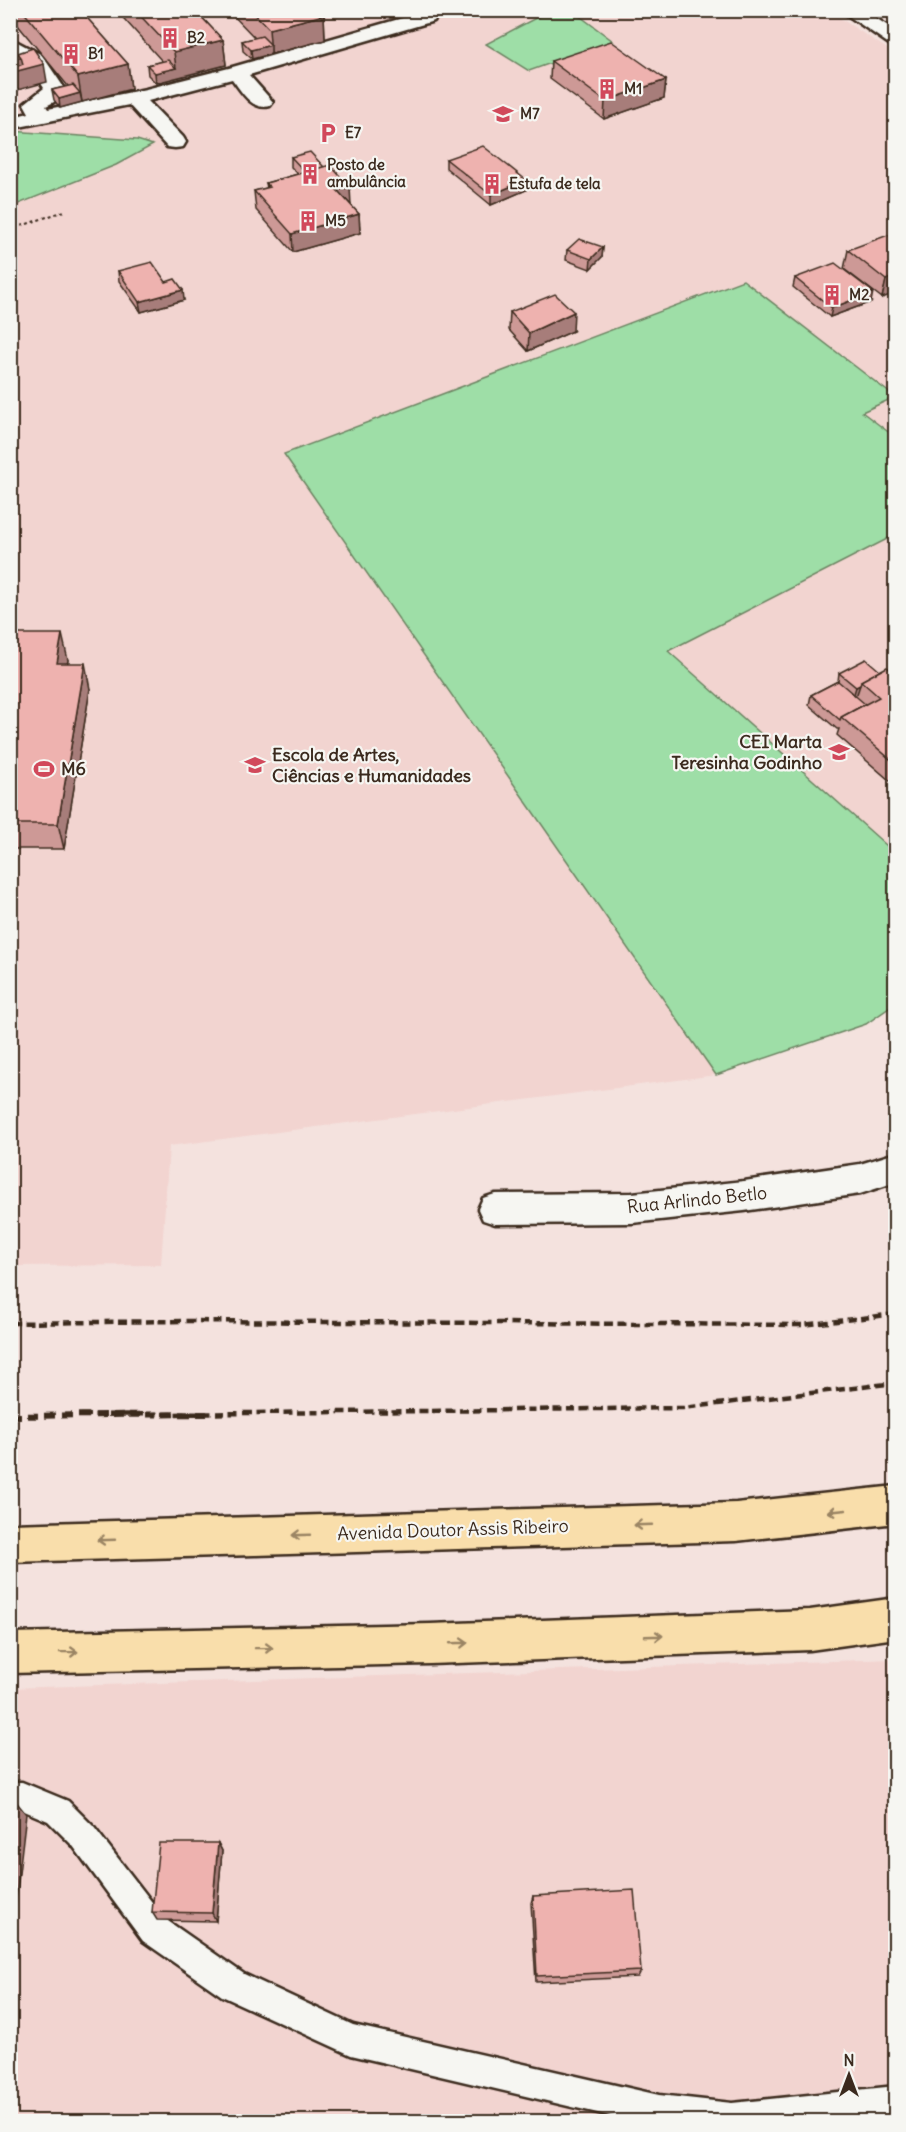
<svg xmlns="http://www.w3.org/2000/svg" width="906" height="2132" font-family="Delius,sans-serif">
	<style>
		.built { fill: #f2d4d0 }
		.green { fill: #9edea7; stroke: #6c8462; stroke-width: 1.5 }
		.lines { fill: none; stroke-linecap: round; stroke-linejoin: round }
		.service-casing { stroke: #3b2a1e; stroke-width: 5 }
		.pedestrian-casing { stroke: #3b2a1e; stroke-width: 5 }
		.minor-casing { stroke: #3b2a1e; stroke-width: 5 }
		.primary-casing { stroke: #3b2a1e; stroke-width: 5 }
		.path { stroke: #3b2a1e; stroke-width: 2; stroke-dasharray: 3 3; stroke-linecap: butt }
		.service { fill: #f6f6f2; fill-rule: evenodd }
		.pedestrian { fill: #f6f6f2; fill-rule: evenodd }
		.minor { fill: #f6f6f2; fill-rule: evenodd }
		.primary { fill: #f9deab; fill-rule: evenodd }
		.rail-far1 { stroke: #3b2a1e; stroke-width: 4.5; stroke-dasharray: 9 4.5; stroke-linecap: butt }
		.rail { stroke: #3b2a1e; stroke-width: 6; stroke-dasharray: 11 6; stroke-linecap: butt }
		.wall { fill: #cd9996; stroke: #3b2a1e; stroke-width: 1.5 }
		.shaded-wall { fill: #a77d7a; stroke: #3b2a1e; stroke-width: 1.5 }
		.building { fill: #eeb2af; stroke: #3b2a1e; stroke-width: 1.5 }
		.oneway { stroke: #9a8464 }
		.labels { text-anchor: middle; stroke-width: 4.5; stroke-linejoin: round; paint-order: stroke }
		.far-poi-label { font-size: 15px; font-weight: bold; fill: #3b2a1e; stroke: #f6f6f2; text-anchor: start }
		.poi-label { font-size: 18px; font-weight: bold; fill: #3b2a1e; stroke: #f6f6f2; text-anchor: start }
		.street-label { font-size: 18px; fill: #3b2a1e; stroke: #f6f6f2 }
	</style>
	<rect width="100%" height="100%" fill="#f4e2de"/>
	<filter id="ink" filterUnits="userSpaceOnUse"><feTurbulence type="fractalNoise" baseFrequency=".0167" numOctaves="2"/><feDisplacementMap in="SourceGraphic" scale="12" xChannelSelector="R" yChannelSelector="G"/><feConvolveMatrix kernelMatrix="1 2 1 2 8 2 1 2 1" color-interpolation-filters="sRGB"/></filter>
	<g filter="url(#ink)">
		<!-- built -->
		<g class="built">
			<polygon points="10,11 829,11 895,54 895,437 862,412 894,397 285,454 716,1075 169,1146 161,1265 11,1266"/>
			<polygon points="895,535 895,853 668,651"/>
			<polygon points="895,1659 895,2121 11,2121 10,1688"/>
		</g>
		<!-- green -->
		<g class="green">
			<polygon points="551,10 573,11 613,41 529,71 486,44"/>
			<polygon points="11,131 137,140 153,145 116,165 11,207"/>
			<polygon points="743,280 895,397 862,412 895,437 895,535 668,651 895,853 896,1003 866,1024 716,1075 284,454"/>
		</g>
		<g class="lines">
			<!-- service casing -->
			<g class="service-casing">
				<polygon id="service" points="10,1782 22,1782 68,1801 93,1826 165,1919 244,1974 353,2025 659,2095 732,2103 896,2086 896,2118 860,2122 636,2122 351,2055 222,1996 143,1941 73,1846 48,1821 22,1810 10,1810"/>
			</g>
			<!-- pedestrian casing -->
			<g class="pedestrian-casing">
				<path id="pedestrian" d="M427,11L434,13L437,17L434,21L249,75L273,102L270,106C252,111 242,92 232,79L148,101L183,137L186,142L183,147L175,148L167,147L129,105L19,127L10,124L12,117L29,113L24,104L44,88L28,63L10,53V38L42,55L65,89L54,102L46,106L48,109L146,89L229,68Z"/>
			</g>
			<!-- minor casing -->
			<g class="minor-casing">
				<g id="minor">
					<polygon points="840,10 863,10 896,31 896,46 889,44"/>
					<polygon points="896,1153 896,1182 860,1194 744,1211 632,1223 495,1224 483,1220 478,1209 483,1198 495,1194 632,1193 744,1181 860,1164"/>
				</g>
			</g>
			<!-- primary casing -->
			<g class="primary-casing">
				<g id="primary">
					<polygon points="896,1486 896,1523 736,1541 10,1562 10,1524 736,1503"/>
					<polygon points="896,1598 896,1638 810,1650 430,1664 10,1673 10,1633 430,1624 810,1610"/>
				</g>
			</g>
			<!-- path -->
			<polyline class="path" points="10,230 64,211"/>
			<!-- service -->
			<use href="#service" class="service"/>
			<!-- pedestrian -->
			<use href="#pedestrian" class="pedestrian"/>
			<!-- minor -->
			<use href="#minor" class="minor"/>
			<!-- primary -->
			<use href="#primary" class="primary"/>
			<!-- rail-far1 -->
			<g class="rail-far1">
				<polyline points="10,1323 185,1321 803,1325 896,1314"/>
				<polyline points="81,1415 683,1408 896,1383"/>
			</g>
			<!-- rail -->
			<polyline class="rail" points="10,1416 207,1414"/>
		</g>
		<!-- wall -->
		<g class="wall">
			<polygon points="10,10 80,10 128,64 131,89 60,108 54,100 52,90 68,86 12,18 10,19"/>
			<polygon points="116,10 195,10 223,40 226,65 156,83 148,75 147,65 162,61"/>
			<polygon points="228,10 319,10 324,15 325,40 252,59 243,51 242,41 255,38"/>
			<polygon points="551,61 666,80 664,98 604,119 550,79"/>
			<polygon points="291,157 351,205 359,214 360,233 293,252 256,210 254,191 267,188 266,183 298,174 291,167"/>
			<polygon points="446,159 526,180 526,190 491,205 446,168"/>
			<polygon points="896,241 882,298 844,269 848,250"/>
			<polygon points="603,247 602,257 590,269 566,260 567,250"/>
			<polygon points="118,271 166,282 184,300 141,312 119,281"/>
			<polygon points="795,278 871,302 830,317 793,287"/>
			<polygon points="510,312 573,331 528,351 509,330"/>
			<polygon points="10,634 68,660 67,663 90,689 64,849 10,849"/>
			<polygon points="880,671 896,674 896,786 837,735 839,729 837,729 809,705 811,695 838,681 839,673"/>
			<polygon points="218,1843 222,1851 216,1921 157,1920 152,1912"/>
			<polygon points="533,1896 641,1971 638,1977 536,1982 531,1903"/>
		</g>
		<!-- shaded-wall -->
		<g class="shaded-wall">
			<polygon points="324,15 325,40 271,54 269,29"/>
			<polygon points="223,40 226,65 156,83 155,73 176,68 174,52"/>
			<polygon points="271,45 271,54 252,59 251,50"/>
			<polygon points="21,57 44,64 47,82 10,92 10,59"/>
			<polygon points="128,64 131,89 82,102 78,77"/>
			<polygon points="666,80 664,98 604,119 605,101"/>
			<polygon points="80,93 82,102 60,108 59,99"/>
			<polygon points="526,180 526,190 491,205 491,195"/>
			<polygon points="350,187 351,205 337,190"/>
			<polygon points="359,214 360,233 293,252 292,234"/>
			<polygon points="603,247 602,257 590,269 591,259"/>
			<polygon points="896,264 896,293 882,298 886,280"/>
			<polygon points="183,290 184,300 141,312 139,302"/>
			<polygon points="873,292 871,302 830,317 832,308"/>
			<polygon points="574,312 573,331 528,351 529,333"/>
			<polygon points="62,634 68,660 63,689 57,663"/>
			<polygon points="85,663 90,689 64,849 58,824"/>
			<polygon points="860,685 857,694 853,697 856,687"/>
			<polygon points="14,1799 26,1814 10,1950 10,1828"/>
			<polygon points="218,1843 222,1851 216,1921 212,1913"/>
		</g>
		<!-- building -->
		<g class="building">
			<polygon points="22,10 80,10 128,64 78,77"/>
			<polygon points="135,10 195,10 223,40 174,52"/>
			<polygon points="251,10 319,10 324,15 269,29"/>
			<polygon points="262,36 271,45 251,50 242,41"/>
			<polygon points="611,41 666,80 605,101 551,61"/>
			<polygon points="10,46 21,57 10,59"/>
			<polygon points="33,48 44,64 10,73 10,67 18,66 23,64 21,57 18,53"/>
			<polygon points="168,60 176,68 155,73 147,65"/>
			<polygon points="73,85 80,93 59,99 52,90"/>
			<polygon points="483,146 526,180 491,195 446,159"/>
			<polygon points="310,152 324,167 305,172 291,157"/>
			<polygon points="330,165 350,187 337,190 359,214 292,234 254,191 270,187 266,183"/>
			<polygon points="888,235 896,241 896,276 886,280 848,250"/>
			<polygon points="579,239 603,247 591,259 567,250"/>
			<polygon points="152,262 166,282 175,279 183,290 139,302 118,271"/>
			<polygon points="835,263 873,292 832,308 795,278"/>
			<polygon points="555,294 574,312 529,333 510,312"/>
			<polygon points="10,634 62,634 57,663 85,663 58,824 10,824"/>
			<polygon points="866,659 880,671 861,681 860,685 856,687 839,673"/>
			<polygon points="887,667 896,674 896,764 841,717 879,697 861,681"/>
			<polygon points="838,681 865,704 841,717 840,720 811,695"/>
			<polygon points="10,1799 14,1799 10,1828"/>
			<polygon points="159,1843 218,1843 212,1913 152,1912"/>
			<polygon points="634,1890 641,1971 537,1976 533,1896"/>
		</g>
		<!-- one-way arrows -->
		<defs><path id="oneway-shaft" d="M-6 0H5M1.5-3L5.5 0L1.5 3" fill="none" stroke-width="1.6" stroke-linecap="round" stroke-linejoin="round" transform="scale(1.5)"/></defs>
		<g class="oneway">
			<use href="#oneway-shaft" transform="translate(837 1511) rotate(174)"/>
			<use href="#oneway-shaft" transform="translate(643 1525) rotate(178)"/>
			<use href="#oneway-shaft" transform="translate(301 1535) rotate(178)"/>
			<use href="#oneway-shaft" transform="translate(106 1540) rotate(178)"/>
			<use href="#oneway-shaft" transform="translate(654 1636) rotate(-2)"/>
			<use href="#oneway-shaft" transform="translate(459 1643) rotate(-2)"/>
			<use href="#oneway-shaft" transform="translate(264 1648) rotate(-1)"/>
			<use href="#oneway-shaft" transform="translate(69 1652) rotate(-1)"/>
		</g>
	</g>
	<!-- icons -->
	<defs>
		<g id="building-bare" transform="scale(1.62)"><path d="M-4-6H4V6H1V3H-1V6H-4ZM-2.5-4.3h1.7v1.8h-1.7ZM.8-4.3h1.7v1.8H.8ZM-2.5-1h1.7V.8h-1.7ZM.8-1h1.7V.8H.8Z" fill="#d1495b" stroke="#f6f6f2" stroke-width="2.5" paint-order="stroke"/></g>
		<g id="university-bare" transform="scale(1.62)"><path d="M0-5L7-2L0 1L-7-2ZM-4 1L0 2.5L4 1V4Q0 6-4 4Z" fill="#d1495b" stroke="#f6f6f2" stroke-width="2.5" paint-order="stroke"/></g>
		<g id="parking-bare" transform="scale(1.62)"><path d="M-3.5-5.5H1a3.5 3.5 0 0 1 0 7H-1V5.5H-3.5ZM-1-3.4V-.6H.8a1.4 1.4 0 0 0 0-2.8Z" fill="#d1495b" stroke="#f6f6f2" stroke-width="2.5" paint-order="stroke"/></g>
		<g id="school-bare" transform="scale(1.62)"><path d="M0-5L7-2L0 1L-7-2ZM-4 1L0 2.5L4 1V4Q0 6-4 4Z" fill="#d1495b" stroke="#f6f6f2" stroke-width="2.5" paint-order="stroke"/></g>
		<g id="stadium-bare" transform="scale(1.62)"><path d="M0-5a6.5 5 0 1 0 0 10a6.5 5 0 1 0 0-10ZM-3.5-1.8h7v3.6h-7Z" fill="#d1495b" stroke="#f6f6f2" stroke-width="2.5" paint-order="stroke"/></g>
	</defs>
	<g fill-rule="evenodd">
		<use href="#building-bare" x="170" y="38"/>
		<use href="#building-bare" x="71" y="54"/>
		<use href="#building-bare" x="607" y="89"/>
		<use href="#university-bare" x="503" y="114"/>
		<use href="#parking-bare" x="328" y="133"/>
		<use href="#building-bare" x="310" y="174"/>
		<use href="#building-bare" x="492" y="184"/>
		<use href="#building-bare" x="308" y="221"/>
		<use href="#building-bare" x="832" y="295"/>
		<use href="#school-bare" x="839" y="752"/>
		<use href="#university-bare" x="255" y="765"/>
		<use href="#stadium-bare" x="44" y="769"/>
	</g>
	<g class="labels">
		<!-- far-poi labels -->
		<g class="far-poi-label">
			<text x="187" y="43">B2</text>
			<text x="88" y="59">B1</text>
			<text x="624" y="94">M1</text>
			<text x="520" y="119">M7</text>
			<text x="345" y="138">E7</text>
			<text x="327" y="170">Posto de<tspan x="327" dy="17">ambulância</tspan></text>
			<text x="509" y="189">Estufa de tela</text>
			<text x="325" y="226">M5</text>
			<text x="849" y="300">M2</text>
		</g>
		<!-- poi labels -->
		<g class="poi-label">
			<text x="822" y="748" text-anchor="end">CEI Marta<tspan x="822" dy="21">Teresinha Godinho</tspan></text>
			<text x="272" y="761">Escola de Artes,<tspan x="272" dy="21">Ciências e Humanidades</tspan></text>
			<text x="61" y="775">M6</text>
		</g>
		<!-- street labels -->
		<g class="street-label">
			<text transform="translate(697 1200) rotate(-6)" y="6">Rua Arlindo Betlo</text>
			<text transform="translate(453 1530) rotate(-2)" y="6">Avenida Doutor Assis Ribeiro</text>
		</g>
	</g>
	<!-- margin -->
	<rect width="906" height="2132" fill="none" stroke="#f6f6f2" stroke-width="36"/>
	<rect x="18" y="18" width="870" height="2096" fill="none" stroke="#3b2a1e" stroke-width="2" filter="url(#ink)"/>
	<!-- north arrow -->
	<g transform="translate(849 2075)" stroke="#f6f6f2" stroke-width="4.5" paint-order="stroke">
	<path d="M0-4.5L10 22L0 15L-10 22Z" fill="#3b2a1e"/>
	<text y="-9" font-size="16" font-weight="bold" text-anchor="middle" fill="#3b2a1e">N</text>
	</g>
</svg>
